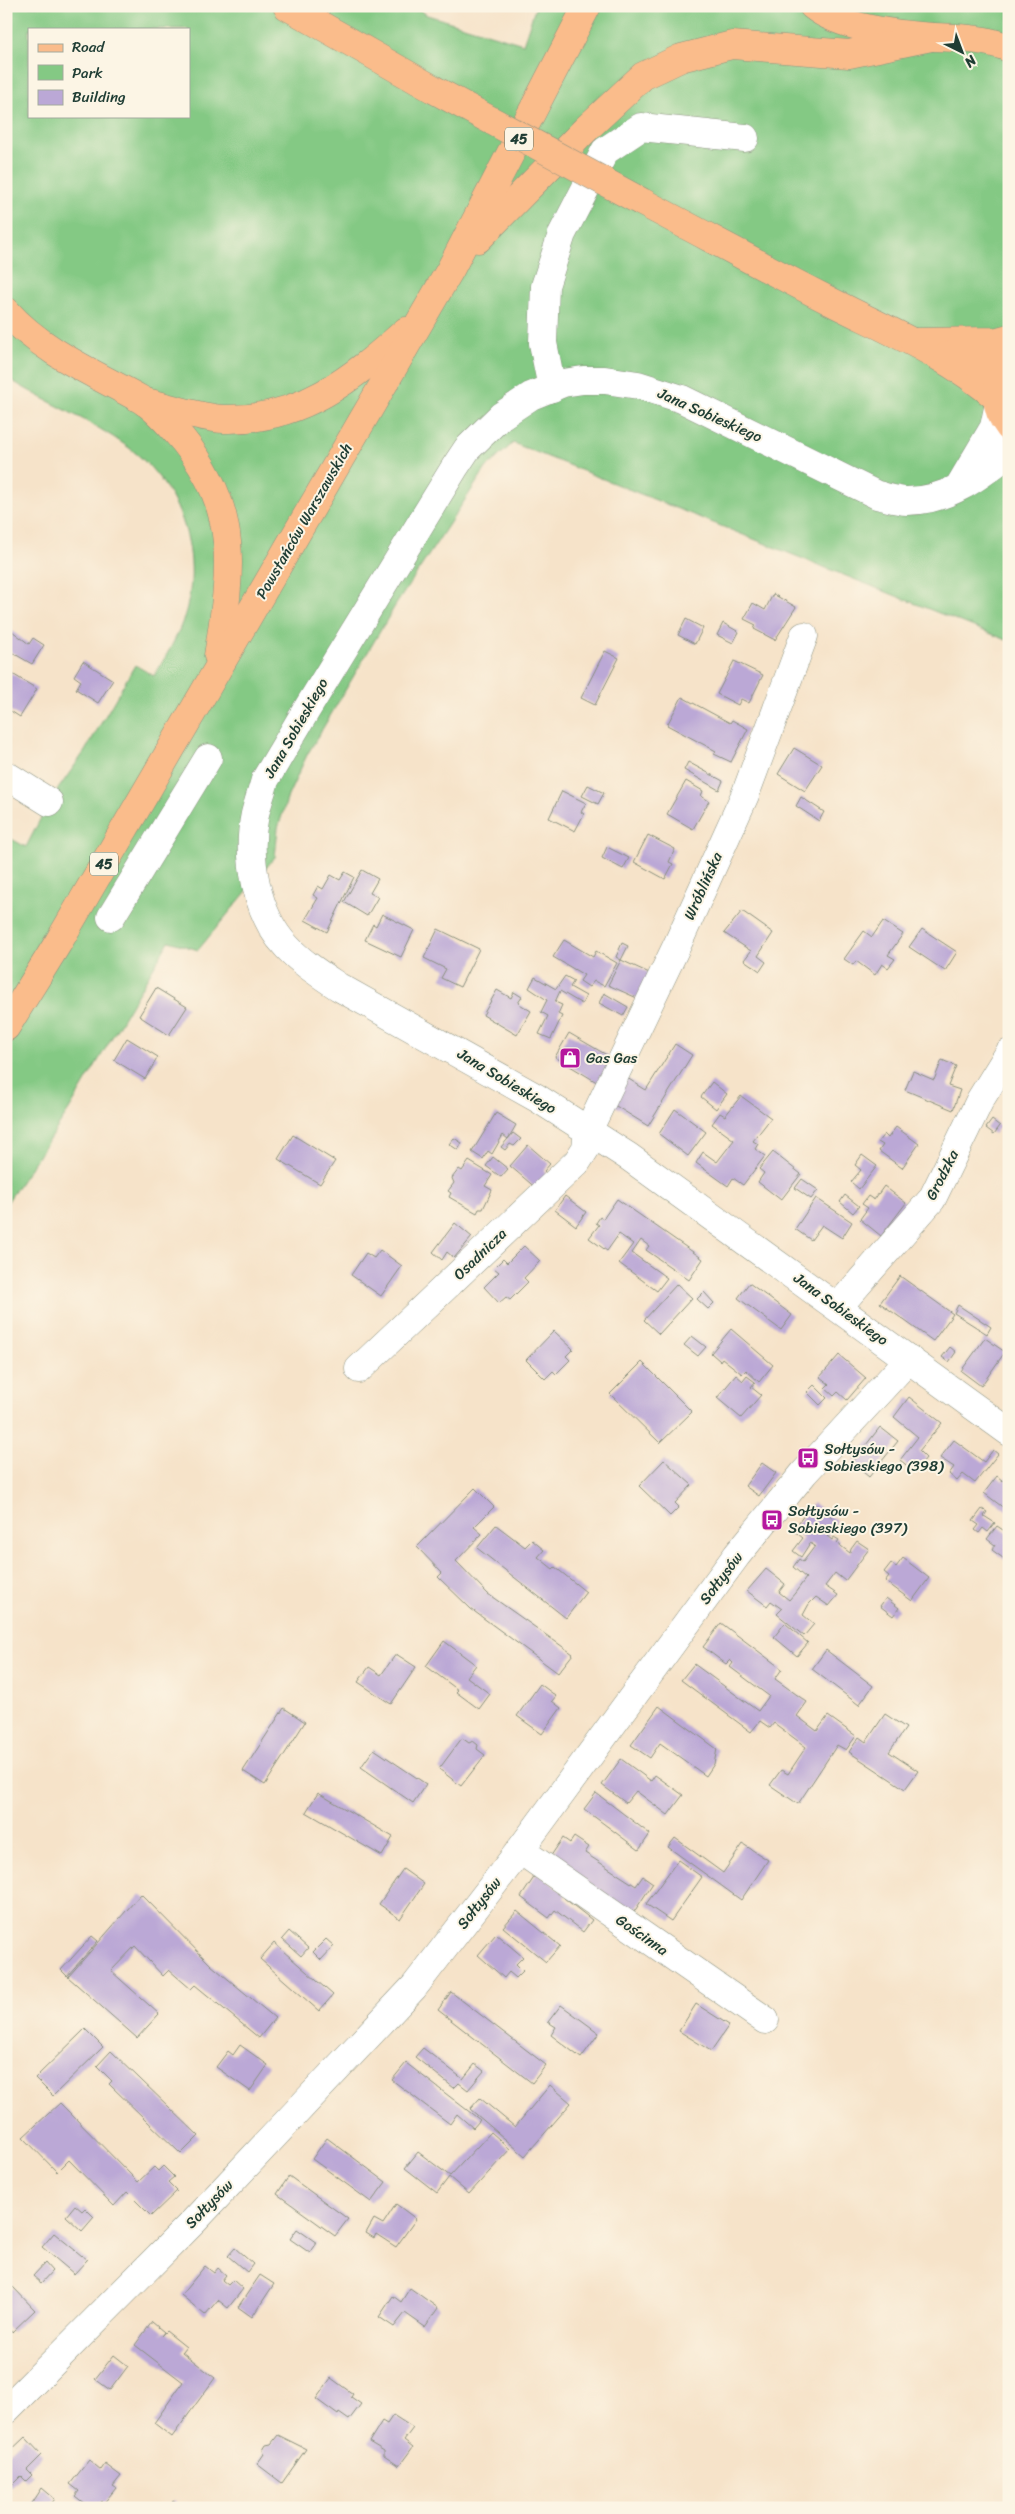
<svg xmlns="http://www.w3.org/2000/svg" width="1015" height="2514" font-family="Sriracha,sans-serif">
	<style>
		.green { fill: #84c984; stroke: #52835c; fill-rule: evenodd }
		.building { fill: #bba8d6 }
		.lines { fill: none; stroke-linecap: round; stroke-linejoin: round }
		.minor-casing { stroke: #8a907e; stroke-width: 29 }
		.major-casing { stroke: #8a907e; stroke-width: 29 }
		.minor { stroke: #fff; stroke-width: 28 }
		.major { stroke: #fabc8b; stroke-width: 28 }
		.major-bridge-casing { stroke: #8a907e; stroke-width: 29; stroke-linecap: butt }
		.major-bridge { stroke: #fabc8b; stroke-width: 28 }
		.labels { text-anchor: middle; stroke-width: 4; stroke-linejoin: round; paint-order: stroke }
		.shield { fill: #fcf5e5; stroke: #617469; stroke-width: 1 }
		.shield-label { font-size: 14px; font-weight: bold; fill: #1f3d34 }
		.street-label { font-size: 15px; fill: #1f3d34; stroke: #fcf5e5 }
		.poi-label { font-size: 15px; fill: #1f3d34; stroke: #fcf5e5; text-anchor: start }
	</style>
	<rect width="100%" height="100%" fill="#fcf5e5"/>
	<filter id="ink" filterUnits="userSpaceOnUse"><feTurbulence type="fractalNoise" baseFrequency=".02" numOctaves="2"/><feDisplacementMap in="SourceGraphic" scale="10" xChannelSelector="R" yChannelSelector="G"/><feConvolveMatrix kernelMatrix="1 2 1 2 8 2 1 2 1" color-interpolation-filters="sRGB"/></filter>
	<filter id="wash" filterUnits="userSpaceOnUse"><feTurbulence type="fractalNoise" baseFrequency=".0096" numOctaves="4" result="noise"/><feDisplacementMap in="SourceGraphic" scale="20" xChannelSelector="R" yChannelSelector="G"/><feGaussianBlur stdDeviation="1.12" result="paint"/><feColorMatrix in="noise" values="0 0 0 0 0 0 0 0 0 0 0 0 0 0 0 0 0 1.4 0 .05"/><feComposite in="paint" operator="in"/></filter>
	<g filter="url(#wash)">
		<rect width="100%" height="100%" fill="#f6e3c9"/>
		<!-- green -->
		<path class="green" d="M6,6H414L427,15L523,44L536,6H1009V641L513,443L486,468L395,606L307,755L288,796L278,828L275,857L198,950L169,941L69,1110L6,1204V836L26,847L49,802L85,751L135,665L154,676C164,659 175,642 182,623C206,559 182,487 128,447C91,420 45,402 6,377ZM29,29H189V116H29Z"/>
		<g id="blocks">
			<!-- building -->
			<g class="building">
				<polygon points="773,594 796,607 775,640 754,629 756,625 744,619 753,603 765,610"/>
				<polygon points="686,619 703,628 695,644 678,635"/>
				<polygon points="723,623 739,632 733,643 717,635"/>
				<polygon points="12,631 29,644 33,638 44,645 32,664 6,649 6,639"/>
				<polygon points="605,651 619,658 595,705 581,698"/>
				<polygon points="83,661 113,680 98,703 76,689 81,681 74,676"/>
				<polygon points="734,661 763,675 749,703 741,699 738,705 717,694"/>
				<polygon points="6,670 37,689 20,717 6,708"/>
				<polygon points="682,697 730,723 732,720 748,729 731,762 714,754 716,751 667,725"/>
				<polygon points="794,748 822,765 805,791 778,774"/>
				<polygon points="688,762 723,781 719,790 684,770"/>
				<polygon points="686,781 703,791 701,796 709,801 693,829 667,814"/>
				<polygon points="588,785 604,793 598,804 582,796"/>
				<polygon points="562,791 586,803 581,812 584,814 575,831 549,818"/>
				<polygon points="801,797 824,812 819,821 796,806"/>
				<polygon points="648,835 675,849 669,862 673,864 665,879 634,862"/>
				<polygon points="607,847 629,858 623,869 602,858"/>
				<polygon points="362,870 378,879 370,893 378,897 367,916 344,902"/>
				<polygon points="345,872 354,877 327,932 305,920 318,898 313,895 318,886 323,889 331,875 340,880"/>
				<polygon points="742,911 773,933 758,956 766,962 760,971 744,960 751,951 724,933"/>
				<polygon points="382,914 414,930 401,957 365,940 373,924 376,926"/>
				<polygon points="883,921 903,934 888,955 895,959 888,968 882,964 875,975 856,961 853,965 844,959 864,931 872,937"/>
				<polygon points="438,929 479,949 460,987 441,978 446,969 424,958"/>
				<polygon points="922,929 957,952 945,971 909,947"/>
				<polygon points="564,940 593,957 596,951 617,963 604,986 594,981 589,987 580,981 584,975 553,957"/>
				<polygon points="622,943 628,946 621,960 616,957"/>
				<polygon points="621,960 658,977 646,1002 608,985"/>
				<polygon points="565,976 574,981 570,987 586,996 582,1004 560,991 555,1002 562,1005 558,1014 562,1016 551,1039 539,1034 548,1016 541,1012 547,1000 529,988 535,977 556,989"/>
				<polygon points="156,988 187,1007 169,1035 139,1016"/>
				<polygon points="497,990 511,998 514,992 522,997 518,1003 531,1011 517,1035 483,1015"/>
				<polygon points="604,993 628,1007 623,1016 599,1003"/>
				<polygon points="569,1033 617,1061 605,1087 555,1057"/>
				<polygon points="127,1038 158,1057 145,1079 114,1060"/>
				<polygon points="675,1044 692,1055 648,1126 611,1103 624,1076 646,1090"/>
				<polygon points="942,1060 956,1066 948,1086 960,1090 953,1110 905,1090 913,1071 934,1080"/>
				<polygon points="712,1082 727,1094 716,1109 701,1097"/>
				<polygon points="741,1096 771,1118 753,1141 758,1144 755,1149 765,1156 743,1185 733,1178 728,1186 696,1163 703,1152 717,1162 734,1140 712,1124 720,1113 725,1116"/>
				<polygon points="675,1109 706,1132 688,1156 659,1134"/>
				<polygon points="496,1113 516,1125 508,1139 503,1135 492,1154 488,1151 483,1159 472,1152"/>
				<polygon points="992,1120 1000,1126 994,1134 986,1128"/>
				<polygon points="896,1127 919,1144 902,1168 879,1151 883,1145 878,1142 884,1134 888,1138"/>
				<polygon points="513,1133 521,1139 514,1146 510,1144 505,1150 501,1147"/>
				<polygon points="293,1135 335,1161 320,1184 278,1159"/>
				<polygon points="454,1138 462,1143 458,1150 449,1144"/>
				<polygon points="528,1145 550,1164 544,1171 549,1176 537,1189 510,1166"/>
				<polygon points="773,1152 801,1174 781,1200 758,1182 764,1173 759,1169"/>
				<polygon points="862,1155 877,1166 859,1189 851,1182 861,1170 855,1165"/>
				<polygon points="493,1157 508,1169 501,1177 486,1166"/>
				<polygon points="469,1161 492,1175 485,1186 492,1190 483,1209 479,1209 477,1213 449,1197 451,1193 448,1191 454,1183 452,1178 459,1169 462,1171"/>
				<polygon points="802,1179 818,1190 811,1199 795,1188"/>
				<polygon points="884,1186 906,1203 881,1236 860,1219 868,1208 862,1204 868,1196 874,1200"/>
				<polygon points="845,1195 859,1206 853,1213 840,1202"/>
				<polygon points="565,1196 586,1212 576,1226 555,1210"/>
				<polygon points="816,1198 852,1222 842,1238 822,1225 811,1240 795,1229"/>
				<polygon points="617,1199 703,1259 689,1280 646,1250 649,1246 641,1240 632,1253 667,1278 657,1291 619,1263 633,1244 619,1234 607,1251 589,1238 599,1225 596,1223 600,1217 603,1219"/>
				<polygon points="455,1223 472,1237 454,1258 447,1252 442,1260 433,1252"/>
				<polygon points="524,1246 540,1261 524,1278 528,1282 510,1300 506,1297 499,1303 484,1287 499,1272 494,1268 503,1259 507,1263"/>
				<polygon points="380,1250 402,1266 381,1296 351,1275 366,1253 374,1258"/>
				<polygon points="900,1276 953,1314 933,1341 880,1303"/>
				<polygon points="749,1283 792,1315 781,1330 738,1298"/>
				<polygon points="677,1284 692,1298 659,1334 644,1320"/>
				<polygon points="704,1292 714,1303 708,1309 697,1299"/>
				<polygon points="958,1305 991,1327 987,1334 954,1313"/>
				<polygon points="731,1329 773,1365 759,1382 746,1370 742,1374 722,1358 720,1361 711,1353"/>
				<polygon points="554,1331 573,1349 566,1356 570,1360 556,1374 553,1371 545,1379 526,1360"/>
				<polygon points="692,1336 706,1347 698,1356 684,1345"/>
				<polygon points="985,1338 1005,1352 981,1386 961,1371"/>
				<polygon points="950,1347 956,1352 949,1362 942,1357"/>
				<polygon points="839,1355 866,1378 847,1400 838,1392 834,1396 825,1388 829,1384 820,1377"/>
				<polygon points="642,1362 692,1412 660,1443 610,1394"/>
				<polygon points="736,1375 743,1381 747,1376 755,1382 751,1387 761,1395 741,1418 717,1398"/>
				<polygon points="814,1385 827,1398 820,1405 807,1392"/>
				<polygon points="909,1397 942,1423 919,1451 926,1458 915,1472 900,1460 918,1437 894,1417"/>
				<polygon points="880,1427 898,1441 869,1477 852,1463"/>
				<polygon points="954,1440 984,1462 993,1450 998,1454 975,1483 963,1474 957,1481 949,1474 954,1467 940,1458"/>
				<polygon points="664,1460 692,1485 675,1503 679,1507 670,1516 639,1486"/>
				<polygon points="762,1463 776,1473 759,1496 745,1486"/>
				<polygon points="1008,1475 1009,1476 1009,1512 984,1493 997,1476 1003,1481"/>
				<polygon points="475,1488 494,1507 474,1527 482,1534 456,1561 488,1594 573,1654 558,1673 471,1609 438,1577 442,1573 417,1547"/>
				<polygon points="813,1503 837,1521 827,1536 832,1540 834,1537 839,1540 837,1543 850,1553 851,1549 857,1541 869,1549 845,1581 835,1573 825,1586 838,1595 829,1606 816,1597 809,1604 803,1615 814,1624 804,1636 777,1614 782,1609 771,1601 767,1606 747,1591 766,1569 785,1584 779,1592 789,1600 795,1593 806,1578 793,1567 799,1559 803,1562 815,1546 810,1543 801,1557 793,1551 803,1538 793,1530"/>
				<polygon points="982,1509 987,1512 984,1516 995,1523 988,1532 983,1528 979,1533 975,1530 979,1525 973,1521"/>
				<polygon points="496,1525 525,1547 532,1540 544,1550 538,1557 553,1569 555,1567 586,1592 566,1618 477,1548"/>
				<polygon points="997,1526 1009,1534 1007,1561 992,1550 995,1545 987,1539"/>
				<polygon points="903,1558 929,1578 912,1601 885,1581 889,1576 884,1572 891,1563 896,1567"/>
				<polygon points="886,1598 899,1608 893,1616 880,1606"/>
				<polygon points="721,1623 782,1669 775,1679 807,1702 797,1716 817,1731 828,1716 856,1736 846,1750 837,1745 798,1804 770,1785 781,1770 788,1774 806,1747 774,1723 770,1728 760,1721 751,1732 681,1680 694,1664 758,1711 769,1696 730,1667 733,1663 730,1660 726,1664 703,1647"/>
				<polygon points="785,1623 808,1643 797,1656 774,1637"/>
				<polygon points="444,1641 476,1665 467,1677 490,1694 479,1709 456,1692 458,1690 426,1666"/>
				<polygon points="826,1650 873,1686 859,1705 812,1669"/>
				<polygon points="396,1654 416,1667 391,1704 358,1682 369,1667 381,1675"/>
				<polygon points="540,1684 556,1696 552,1701 561,1708 542,1734 517,1716"/>
				<polygon points="659,1706 717,1749 714,1764 706,1776 660,1743 650,1758 631,1745"/>
				<polygon points="284,1708 305,1722 265,1785 243,1771"/>
				<polygon points="885,1714 906,1728 889,1752 918,1771 905,1789 849,1752 859,1737 866,1742"/>
				<polygon points="462,1738 469,1743 473,1741 478,1745 477,1749 485,1755 461,1786 439,1769"/>
				<polygon points="374,1749 426,1784 413,1803 361,1767"/>
				<polygon points="621,1759 651,1781 655,1775 683,1795 668,1815 636,1791 626,1803 602,1785"/>
				<polygon points="318,1793 393,1837 382,1856 306,1812"/>
				<polygon points="596,1793 650,1834 639,1850 584,1809"/>
				<polygon points="574,1837 589,1847 585,1853 636,1886 643,1876 653,1883 632,1915 548,1860 563,1838 570,1843"/>
				<polygon points="675,1838 723,1873 743,1844 768,1860 741,1900 668,1847"/>
				<polygon points="678,1860 702,1877 671,1921 646,1904"/>
				<polygon points="403,1869 424,1884 400,1919 379,1904"/>
				<polygon points="537,1873 566,1894 564,1898 592,1920 583,1932 555,1910 549,1918 521,1897"/>
				<polygon points="141,1894 211,1965 275,2018 259,2038 195,1985 191,1989 169,1970 163,1976 135,1946 111,1971 159,2014 137,2038 68,1977"/>
				<polygon points="517,1911 560,1946 546,1962 503,1927"/>
				<polygon points="289,1931 308,1948 301,1956 282,1939"/>
				<polygon points="496,1934 523,1957 516,1964 523,1971 516,1978 509,1972 504,1978 478,1955"/>
				<polygon points="92,1936 98,1941 67,1976 61,1970"/>
				<polygon points="326,1939 334,1946 321,1960 313,1952"/>
				<polygon points="274,1943 333,1995 319,2011 260,1959"/>
				<polygon points="451,1992 546,2065 532,2083 438,2010"/>
				<polygon points="696,2004 729,2025 711,2051 679,2031"/>
				<polygon points="561,2005 599,2033 581,2058 551,2035 556,2027 548,2022"/>
				<polygon points="85,2029 103,2047 53,2096 35,2078"/>
				<polygon points="240,2045 268,2065 250,2091 216,2067 228,2051 233,2055"/>
				<polygon points="423,2048 463,2079 475,2064 484,2071 468,2090 459,2083 454,2088 415,2057"/>
				<polygon points="111,2051 199,2136 181,2154 109,2084 112,2081 97,2066"/>
				<polygon points="406,2063 480,2120 473,2128 457,2114 450,2124 392,2080"/>
				<polygon points="550,2085 571,2103 525,2156 470,2109 480,2098 515,2127"/>
				<polygon points="60,2103 138,2182 154,2167 158,2171 163,2166 174,2177 168,2182 177,2191 151,2216 127,2192 114,2206 69,2160 57,2172 23,2137"/>
				<polygon points="491,2132 510,2149 469,2194 449,2177 437,2193 405,2168 418,2152 450,2176"/>
				<polygon points="327,2138 386,2182 371,2202 312,2159"/>
				<polygon points="289,2176 348,2219 335,2236 277,2194"/>
				<polygon points="396,2204 416,2219 396,2247 376,2234 374,2238 366,2233 374,2219 383,2224"/>
				<polygon points="75,2205 82,2211 85,2208 94,2217 82,2231 66,2216"/>
				<polygon points="297,2229 317,2243 310,2253 290,2239"/>
				<polygon points="54,2233 87,2260 74,2274 42,2247"/>
				<polygon points="235,2248 253,2264 247,2272 228,2256"/>
				<polygon points="45,2263 52,2271 41,2283 33,2276"/>
				<polygon points="205,2266 214,2273 218,2268 226,2275 222,2280 228,2285 233,2280 243,2289 228,2308 218,2300 205,2315 181,2295"/>
				<polygon points="260,2275 274,2284 252,2317 238,2307"/>
				<polygon points="13,2287 35,2310 12,2332 6,2326 6,2294"/>
				<polygon points="410,2288 438,2308 425,2327 405,2313 394,2327 379,2317 393,2296 401,2302"/>
				<polygon points="152,2322 164,2332 161,2336 166,2331 186,2347 182,2352 215,2378 172,2437 154,2423 183,2382 135,2345"/>
				<polygon points="114,2355 128,2366 110,2390 95,2379"/>
				<polygon points="331,2378 353,2394 351,2397 361,2404 349,2420 339,2413 338,2415 316,2399"/>
				<polygon points="393,2415 413,2428 404,2440 413,2447 399,2466 384,2456 384,2451 369,2442 382,2421 387,2424"/>
				<polygon points="278,2435 306,2449 282,2483 257,2464 264,2454 263,2450 266,2445 271,2444"/>
				<polygon points="25,2437 42,2455 27,2470 32,2475 26,2481 21,2476 10,2487 6,2484 6,2455"/>
				<polygon points="89,2460 101,2470 105,2464 121,2476 113,2486 116,2488 104,2503 102,2501 96,2508 90,2508 75,2496 79,2491 70,2484"/>
				<polygon points="42,2488 55,2499 48,2508 29,2508"/>
				<polygon points="173,2501 184,2508 169,2508"/>
			</g>
		</g>
	</g>
	<g filter="url(#ink)">
		<use href="#blocks" fill-opacity="0" stroke="#8a907e" stroke-width="1"/>
		<g class="lines">
			<!-- minor casing -->
			<g class="minor-casing">
				<g id="minor">
					<polyline points="552,388 543,343 545,286 562,234 605,151 641,127 745,138"/>
					<path d="M1009,453C979,477 947,501 907,501C897,501 886,497 877,495L682,399L638,385L605,380H583L563,383L531,396L501,416L467,449L455,467L307,709L265,780C262,791 258,802 255,814C246,856 256,915 287,947C302,963 321,975 339,987L537,1098L629,1157L1009,1432"/>
					<polyline points="961,483 994,427 998,408"/>
					<polyline points="6,775 49,802"/>
					<polyline points="111,917 208,758"/>
					<polyline points="838,1307 932,1199 980,1100 1009,1053"/>
					<polyline points="359,1369 577,1162 586,1148 588,1131 678,943 745,795 804,636"/>
					<polyline points="520,1850 765,2020"/>
					<polyline points="6,2410 194,2221 414,1987 520,1850 737,1555 804,1473 909,1359"/>
				</g>
			</g>
			<!-- major casing -->
			<g class="major-casing">
				<g id="major">
					<polyline points="287,6 433,89"/>
					<path d="M813,6C840,28 899,35 934,37C959,38 985,38 1009,48"/>
					<path d="M642,202C705,235 767,269 830,301C887,330 948,355 997,398"/>
					<polyline points="478,239 586,129 643,76 681,58 732,45 849,54 931,37"/>
					<path d="M6,311C42,352 96,374 142,400C157,409 172,427 183,440C241,511 231,572 218,656"/>
					<polyline points="915,342 998,341 1009,338"/>
					<polyline points="948,355 995,366 1009,366"/>
					<path d="M1001,379C994,397 997,412 1009,427"/>
					<path d="M145,402C169,407 200,418 224,419C301,421 352,379 406,331"/>
					<polyline points="6,1027 58,943 450,270 587,6"/>
				</g>
			</g>
			<!-- minor -->
			<use href="#minor" class="minor"/>
			<!-- major -->
			<use href="#major" class="major"/>
			<!-- major-bridge casing -->
			<g class="major-bridge-casing">
				<polyline id="major-bridge" points="433,89 642,202"/>
			</g>
			<!-- major-bridge -->
			<use href="#major-bridge" class="major-bridge"/>
		</g>
	</g>
	<!-- icons -->
	<defs>
		<g id="shop-square" transform="scale(1.125)"><rect x="-9" y="-9" width="18" height="18" rx="4" fill="#b5179e" stroke="#fcf5e5"/><path d="M-5-2.5h2.3a2.7 3.5 0 0 1 5.4 0H5L5.5 6h-11ZM-1.5-2.5h3a1.5 2.3 0 0 0-3 0Z" fill="#fff"/></g>
		<g id="bus-square" transform="scale(1.125)"><rect x="-9" y="-9" width="18" height="18" rx="4" fill="#b5179e" stroke="#fcf5e5"/><path d="M-5-6H5V4H4V6H2V4H-2V6H-4V4H-5ZM-3.5-4V0h7V-4ZM-3.5 1.2v1.5H-2V1.2ZM2 1.2v1.5H3.5V1.2Z" fill="#fff"/></g>
	</defs>
	<g fill-rule="evenodd">
		<use href="#shop-square" x="570" y="1058"/>
		<use href="#bus-square" x="808" y="1458"/>
		<use href="#bus-square" x="772" y="1520"/>
	</g>
	<g class="labels">
		<!-- shield labels -->
		<g class="shield">
			<rect x="505" y="127.5" width="28" height="23" rx="4"/>
			<rect x="90" y="852.5" width="28" height="23" rx="4"/>
		</g>
		<g class="shield-label">
			<text x="519" y="144">45</text>
			<text x="104" y="869">45</text>
		</g>
		<!-- street labels -->
		<g class="street-label">
			<text transform="translate(710 415) rotate(24)" y="5">Jana Sobieskiego</text>
			<text transform="translate(304 521) rotate(-60)" y="5">Powstańców Warszawskich</text>
			<text transform="translate(296 728) rotate(-60)" y="5">Jana Sobieskiego</text>
			<text transform="translate(703 886) rotate(-66)" y="5">Wróblińska</text>
			<text transform="translate(507 1081) rotate(31)" y="5">Jana Sobieskiego</text>
			<text transform="translate(942 1175) rotate(-63)" y="5">Grodzka</text>
			<text transform="translate(480 1254) rotate(-44)" y="5">Osadnicza</text>
			<text transform="translate(841 1309) rotate(36)" y="5">Jana Sobieskiego</text>
			<text transform="translate(721 1578) rotate(-53)" y="5">Sołtysów</text>
			<text transform="translate(479 1903) rotate(-52)" y="5">Sołtysów</text>
			<text transform="translate(642 1935) rotate(35)" y="5">Gościnna</text>
			<text transform="translate(209 2204) rotate(-46)" y="5">Sołtysów</text>
		</g>
		<!-- poi labels -->
		<g class="poi-label">
			<text x="586" y="1063">Gas Gas</text>
			<text x="824" y="1454">Sołtysów -<tspan x="824" dy="17">Sobieskiego (398)</tspan></text>
			<text x="788" y="1516">Sołtysów -<tspan x="788" dy="17">Sobieskiego (397)</tspan></text>
		</g>
	</g>
	<!-- margin -->
	<rect width="1015" height="2514" fill="none" stroke="#fcf5e5" stroke-width="25"/>
	<!-- legend -->
	<rect x="28" y="28" width="162" height="90" fill="#fcf5e5" stroke="#a4ab9e"/>
	<rect x="38" y="44" width="25" height="8" fill="#fabc8b" stroke="#a4ab9e"/>
	<text x="72" y="52" font-size="15" fill="#1f3d34">Road</text>
	<rect x="38" y="65" width="25" height="15" fill="#84c984" stroke="#a4ab9e"/>
	<text x="72" y="78" font-size="15" fill="#1f3d34">Park</text>
	<rect x="38" y="90" width="25" height="15" fill="#bba8d6" stroke="#a4ab9e"/>
	<text x="72" y="102" font-size="15" fill="#1f3d34">Building</text>
	<!-- north arrow -->
	<g transform="translate(962 52) rotate(138)" stroke="#fcf5e5" stroke-width="4" paint-order="stroke">
	<path d="M0-4L9 19L0 12L-9 19Z" fill="#1f3d34"/>
	<text y="-8" font-size="14" font-weight="bold" text-anchor="middle" fill="#1f3d34">N</text>
	</g>
</svg>
